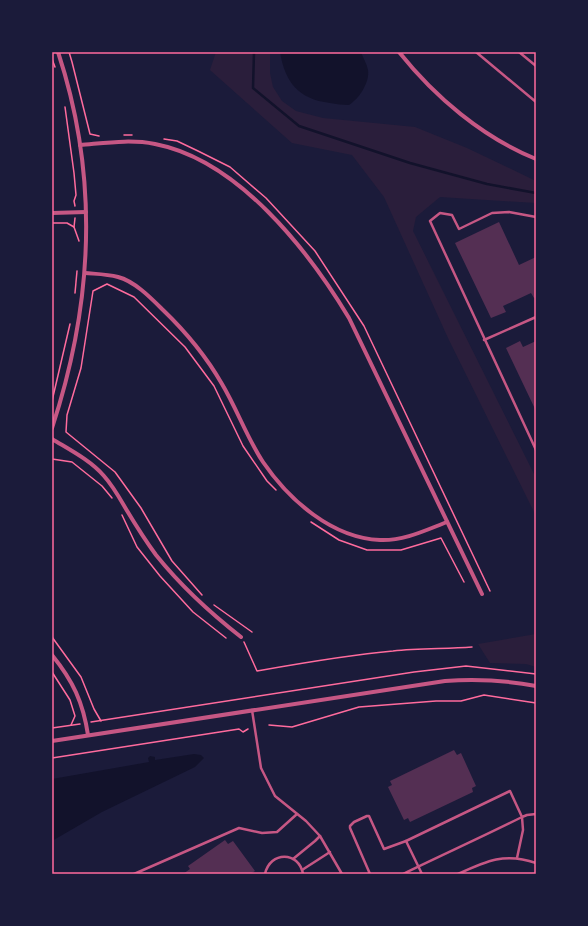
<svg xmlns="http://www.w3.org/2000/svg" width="588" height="926" font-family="'Libre Baskerville',serif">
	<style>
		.green { fill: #2a1e3b }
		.water { fill: #12122b }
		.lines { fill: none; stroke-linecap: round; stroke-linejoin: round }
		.stream { stroke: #12122b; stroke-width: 2.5 }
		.building { fill: #542f53 }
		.path { stroke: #ff6b9d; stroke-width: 1.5 }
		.service { stroke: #c65784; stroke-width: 2.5 }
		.minor { stroke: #c65784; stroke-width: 4 }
		.neatline { fill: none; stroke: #ff6b9d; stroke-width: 1.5 }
	</style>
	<rect width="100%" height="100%" fill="#1b1b3a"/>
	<!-- green -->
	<g class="green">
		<polygon points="216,52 270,52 270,73 273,87 282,101 296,111 323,118 415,127 467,148 536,181 536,203 440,197 416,217 413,231 536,478 536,516 448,338 384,197 352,155 292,143 210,70"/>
		<polygon points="536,634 536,667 526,664 490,663 478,644"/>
	</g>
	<!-- water -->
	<g class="water">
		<path d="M280,52H361C363,58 367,64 368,70C370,82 359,99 349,105C342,105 336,104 330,103C298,99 285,82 280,52Z"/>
		<polygon points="194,754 201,755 204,758 195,767 102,812 52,841 52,779 149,762 148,758 150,756 155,757 155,760"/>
	</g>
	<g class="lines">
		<!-- stream -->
		<polyline class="stream" points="254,52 253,88 299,126 410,163 487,184 536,193"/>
	</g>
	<!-- building -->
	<g class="building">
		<polygon points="499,222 519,265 536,257 536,297 534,298 531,293 503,306 506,312 491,318 455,243"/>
		<polygon points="520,341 523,347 536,341 536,411 506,348"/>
		<polygon points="454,750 457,755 461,753 476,786 472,788 473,792 410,822 408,818 404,820 388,787 392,785 390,781"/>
		<polygon points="225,840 228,844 233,841 255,871 250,874 183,874 190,869 188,866"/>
	</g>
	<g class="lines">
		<!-- path -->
		<g class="path">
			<polyline points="69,52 72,62 90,134 99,136"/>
			<polyline points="52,59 55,67"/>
			<polyline points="65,107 74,173 76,195 74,201 75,206"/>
			<polyline points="124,135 132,135"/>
			<polyline points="164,139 177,141 198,151 230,167 266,198 315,251 364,326 490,591"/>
			<polyline points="75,218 74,227 79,241"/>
			<polyline points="52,223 67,223 74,227"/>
			<polyline points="75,293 77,271"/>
			<polyline points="52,401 70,324"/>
			<polyline points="52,459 72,462 102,486 112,498"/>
			<polyline points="122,515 137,547 160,576 193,612 226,638"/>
			<polyline points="311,522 339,540 367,550 401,550 441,538 464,582"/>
			<polyline points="202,595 172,561 141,508 115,472 66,432 67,415 81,368 93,291 107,284 134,297 185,347 214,386 243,446 267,481 276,490"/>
			<polyline points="214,605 252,632"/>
			<polyline points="52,637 81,677 94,709 101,721"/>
			<path d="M244,642L257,671C302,663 347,655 393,651C419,648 446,649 472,647"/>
			<polyline points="52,672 70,700 75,716 71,725"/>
			<polyline points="91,722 414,672 466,666 536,674"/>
			<polyline points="269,725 292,727 359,707 436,701 461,701 484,695 536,703"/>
			<polyline points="52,728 80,724"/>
			<polyline points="52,758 239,729 243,732 248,729"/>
		</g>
		<!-- service -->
		<g class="service">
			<polyline points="476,52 536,102"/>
			<polyline points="519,52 536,66"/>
			<polyline points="536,217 509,212 492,213 459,229 452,215 440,213 430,221 536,450"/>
			<polyline points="484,340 536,317"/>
			<polyline points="252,710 261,768 275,796 306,821 320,836 342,874"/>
			<polyline points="517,858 523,830 522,817 527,815 536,814"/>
			<polyline points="293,859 315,841 320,836"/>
			<polyline points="302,870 330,852"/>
			<polyline points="134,874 239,828 262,833 277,832 297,814"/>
			<path d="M265,874C270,851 299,851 303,874"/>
			<polyline points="370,874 350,828 350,826 354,822 367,816 369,816 384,849 406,841"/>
			<path d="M403,874C442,855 482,837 522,817L510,791L406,841L422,874"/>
			<path d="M458,874C486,861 505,852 536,863"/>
		</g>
		<!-- minor -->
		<g class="minor">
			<path d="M399,52C435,97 482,137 536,159"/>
			<path d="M80,145C105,143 130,139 155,144C238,160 308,250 349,318L482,594"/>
			<polyline points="52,213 86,212"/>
			<path d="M85,273C96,274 107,274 118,277C134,281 150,297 162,309C185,331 206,356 222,384C237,409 247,438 263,462C289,500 332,538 380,540C404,541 426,530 447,522"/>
			<path d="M52,428C93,304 99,176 58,52"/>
			<path d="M52,439C70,450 90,460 104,476C113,486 119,497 126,509C135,524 145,540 156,555C181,586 209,612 241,637"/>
			<path d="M52,655C73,681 83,702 88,735"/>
			<path d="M52,741L445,681C476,679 505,680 536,686"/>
		</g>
	</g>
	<!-- border -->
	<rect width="588" height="926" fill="none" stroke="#1b1b3a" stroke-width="106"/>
	<rect x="53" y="53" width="482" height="820" class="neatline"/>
</svg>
